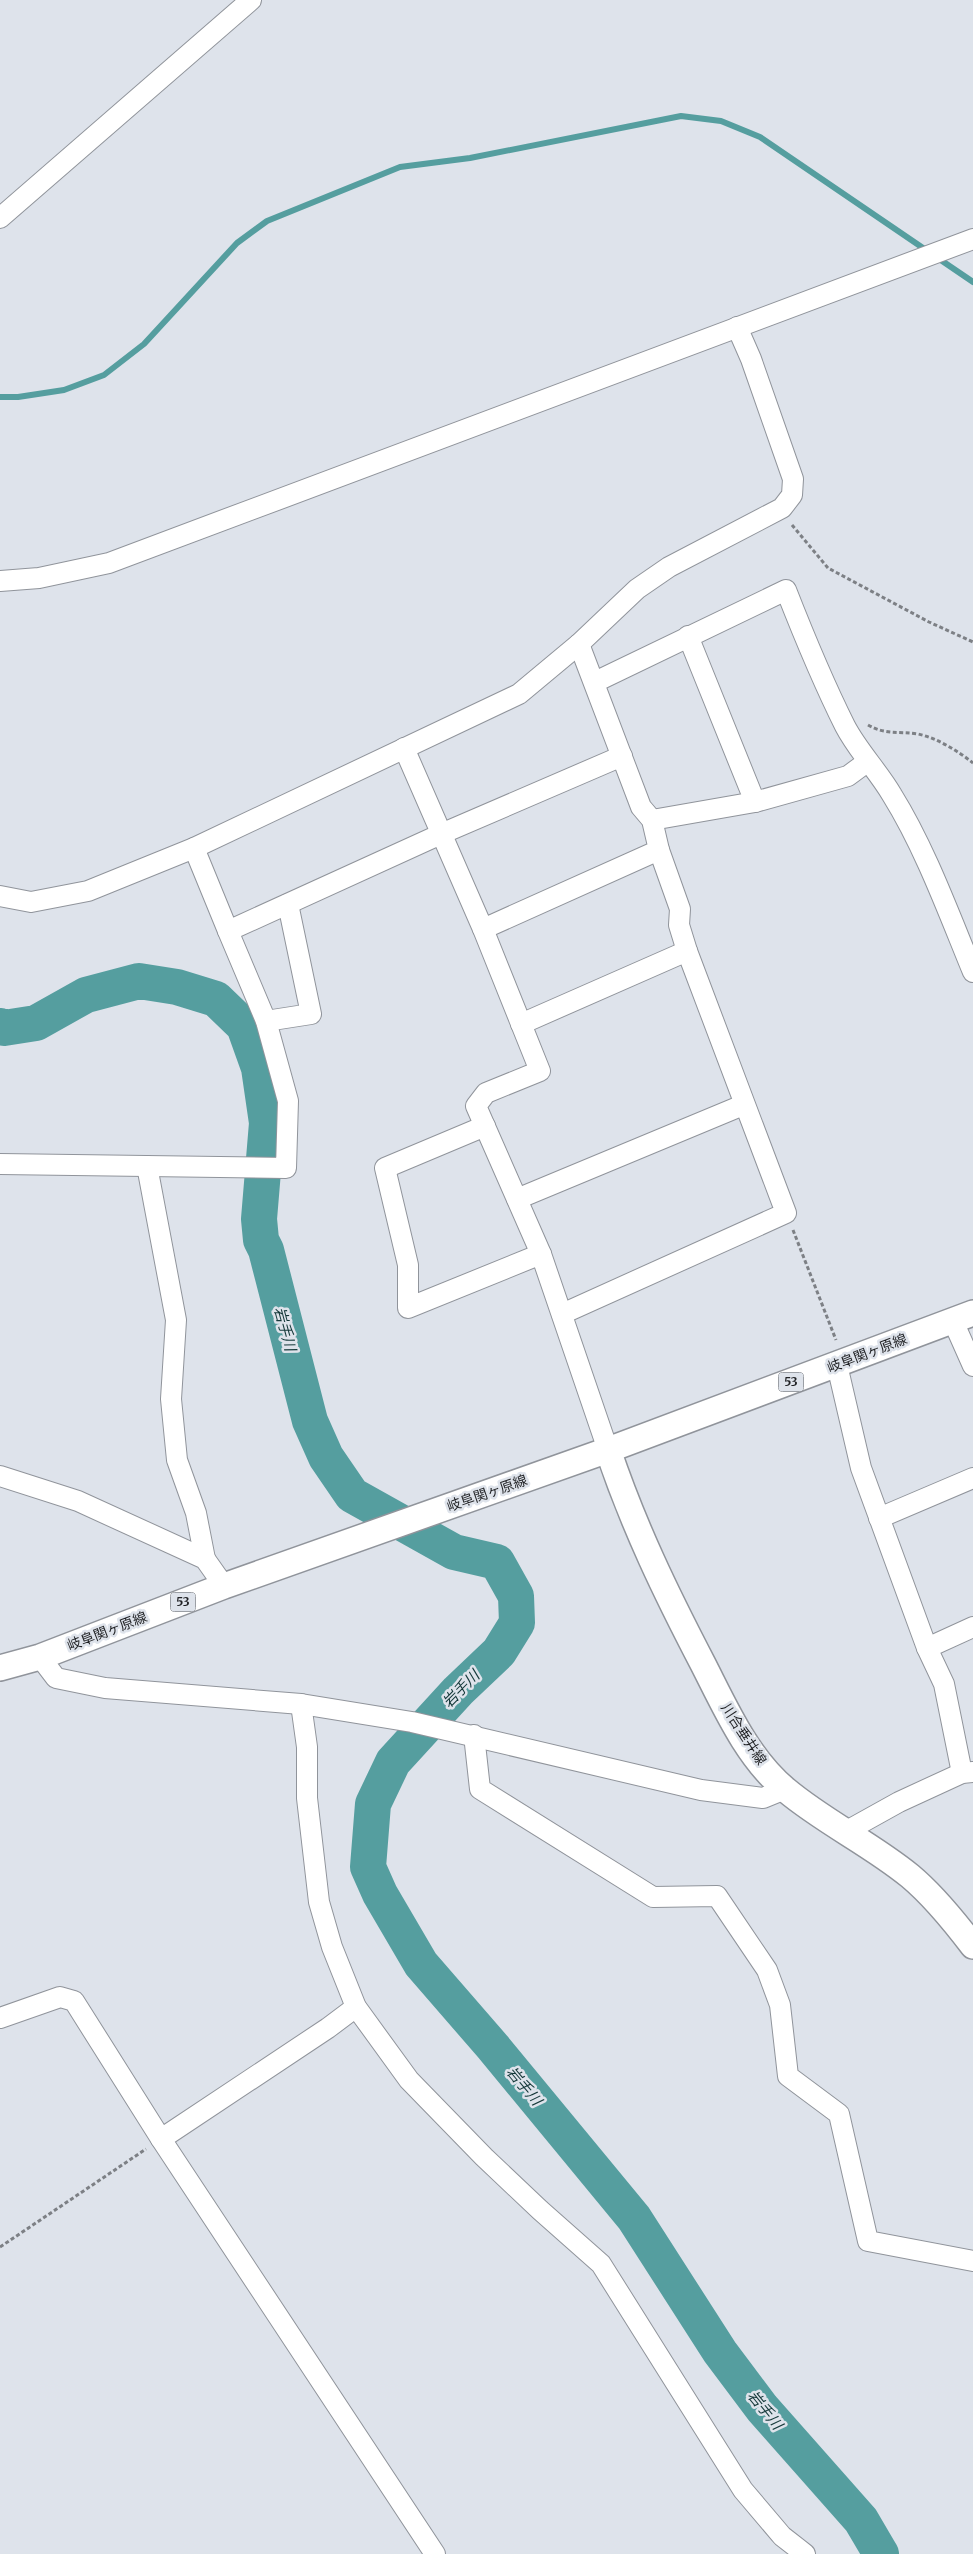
<svg xmlns="http://www.w3.org/2000/svg" width="973" height="2554" font-family="Merriweather,'Noto Sans JP',serif">
	<style>
		.lines { fill: none; stroke-linecap: round; stroke-linejoin: round }
		.stream { stroke: #559e9f; stroke-width: 6 }
		.river { stroke: #559e9f; stroke-width: 36 }
		.minor-casing { stroke: #90949b; stroke-width: 22 }
		.major-casing { stroke: #90949b; stroke-width: 28 }
		.path { stroke: #7d8085; stroke-width: 3; stroke-dasharray: 4 2.5; stroke-linecap: butt }
		.minor { stroke: #fff; stroke-width: 20 }
		.major { stroke: #fff; stroke-width: 25 }
		.labels { text-anchor: middle; stroke-width: 5; stroke-linejoin: round; paint-order: stroke }
		.shield { fill: #dee3eb; stroke: #585a5f; stroke-width: 1 }
		.shield-label { font-size: 12px; font-weight: bold; fill: #1f2023 }
		.street-label { font-size: 14px; fill: #1f2023; stroke: #dee3eb }
		.water-label { font-size: 15px; font-style: italic; fill: #133738; stroke: #dee3eb }
	</style>
	<rect width="100%" height="100%" fill="#dee3eb"/>
	<g class="lines">
		<!-- stream -->
		<polyline class="stream" points="0,397 18,397 64,390 104,375 144,344 237,243 267,221 400,167 470,158 681,116 721,121 760,137 973,282"/>
		<!-- river -->
		<polyline class="river" points="0,1026 4,1028 36,1023 86,995 139,981 177,987 216,999 244,1026 259,1068 267,1123 259,1219 261,1240 266,1250 310,1421 326,1457 352,1495 454,1552 497,1562 516,1596 517,1623 499,1652 458,1691 393,1762 373,1804 368,1867 380,1894 421,1964 493,2047 634,2218 720,2352 762,2408 861,2520 881,2554"/>
		<!-- minor casing -->
		<g class="minor-casing">
			<g id="minor">
				<polyline points="0,218 251,0"/>
				<polyline points="0,581 39,578 109,563 973,239"/>
				<polyline points="688,636 755,802"/>
				<path d="M595,682L786,590C804,636 823,682 845,726C858,751 878,771 892,795C925,848 949,914 973,972"/>
				<polyline points="404,748 483,929 540,1071 486,1093 476,1106 541,1254 608,1450"/>
				<polyline points="652,820 755,802 848,776 867,762"/>
				<polyline points="194,848 228,931 441,834 622,756"/>
				<polyline points="659,850 680,909 679,925 687,951"/>
				<polyline points="0,896 31,902 88,891 194,848 519,694 579,644 637,589 669,567 782,508 792,495 793,479 751,359 737,327"/>
				<polyline points="483,929 659,850 652,820 641,807 579,644"/>
				<polyline points="266,1021 311,1014 288,904"/>
				<polyline points="521,1024 687,951 786,1213 562,1314"/>
				<polyline points="485,1126 385,1168 408,1265 408,1308 541,1254"/>
				<polyline points="0,1164 286,1168 288,1101 266,1021 228,931"/>
				<polyline points="147,1166 176,1320 171,1399 177,1460 196,1513 205,1559"/>
				<polyline points="517,1199 743,1105"/>
				<polyline points="953,1321 973,1366"/>
				<polyline points="837,1365 861,1468 927,1648 944,1684 962,1773"/>
				<polyline points="0,1476 78,1501 205,1559 224,1586"/>
				<polyline points="879,1518 973,1478"/>
				<polyline points="927,1648 973,1627"/>
				<polyline points="40,1657 56,1678 105,1688 301,1704 412,1722 701,1790 763,1798 785,1789"/>
				<polyline points="301,1704 307,1747 307,1798 319,1902 332,1947 356,2007 409,2080 484,2157 540,2210 601,2264 743,2490 782,2536 805,2554"/>
				<polyline points="474,1735 480,1789 653,1897 717,1896 767,1970 780,2005 788,2076 839,2114 868,2241 973,2261"/>
				<polyline points="845,1832 899,1802 962,1773 973,1772"/>
				<polyline points="0,2018 60,1997 74,2001 161,2139 435,2554"/>
				<polyline points="161,2139 328,2028 356,2007"/>
			</g>
		</g>
		<!-- major casing -->
		<g class="major-casing">
			<g id="major">
				<path d="M608,1450C634,1527 666,1593 703,1664C725,1707 747,1758 786,1790C824,1822 871,1844 910,1876C934,1896 954,1921 973,1946"/>
				<polyline points="0,1668 40,1657 224,1586 608,1450 973,1313"/>
			</g>
		</g>
		<!-- path -->
		<g class="path">
			<polyline points="792,525 828,568 929,622 973,642"/>
			<path d="M868,725C885,735 899,731 918,734C937,738 958,751 973,763"/>
			<polyline points="793,1230 836,1340"/>
			<polyline points="0,2247 146,2149"/>
		</g>
		<!-- minor -->
		<use href="#minor" class="minor"/>
		<!-- major -->
		<use href="#major" class="major"/>
	</g>
	<g class="labels">
		<!-- shield labels -->
		<g class="shield">
			<rect x="778.5" y="1372.5" width="25" height="19" rx="4"/>
			<rect x="170.5" y="1592.5" width="25" height="19" rx="4"/>
		</g>
		<g class="shield-label">
			<text x="791" y="1386">53</text>
			<text x="183" y="1606">53</text>
		</g>
		<!-- street labels -->
		<g class="street-label">
			<text transform="translate(867 1353) rotate(-21)" y="5">岐阜関ヶ原線</text>
			<text transform="translate(487 1493) rotate(-19)" y="5">岐阜関ヶ原線</text>
			<text transform="translate(107 1631) rotate(-21)" y="5">岐阜関ヶ原線</text>
			<text transform="translate(744 1734) rotate(57)" y="5">川合垂井線</text>
		</g>
		<!-- water labels -->
		<g class="water-label">
			<text transform="translate(285 1329) rotate(75)" y="5">岩手川</text>
			<text transform="translate(461 1689) rotate(-45)" y="5">岩手川</text>
			<text transform="translate(524 2086) rotate(50)" y="5">岩手川</text>
			<text transform="translate(765 2410) rotate(51)" y="5">岩手川</text>
		</g>
	</g>
</svg>
